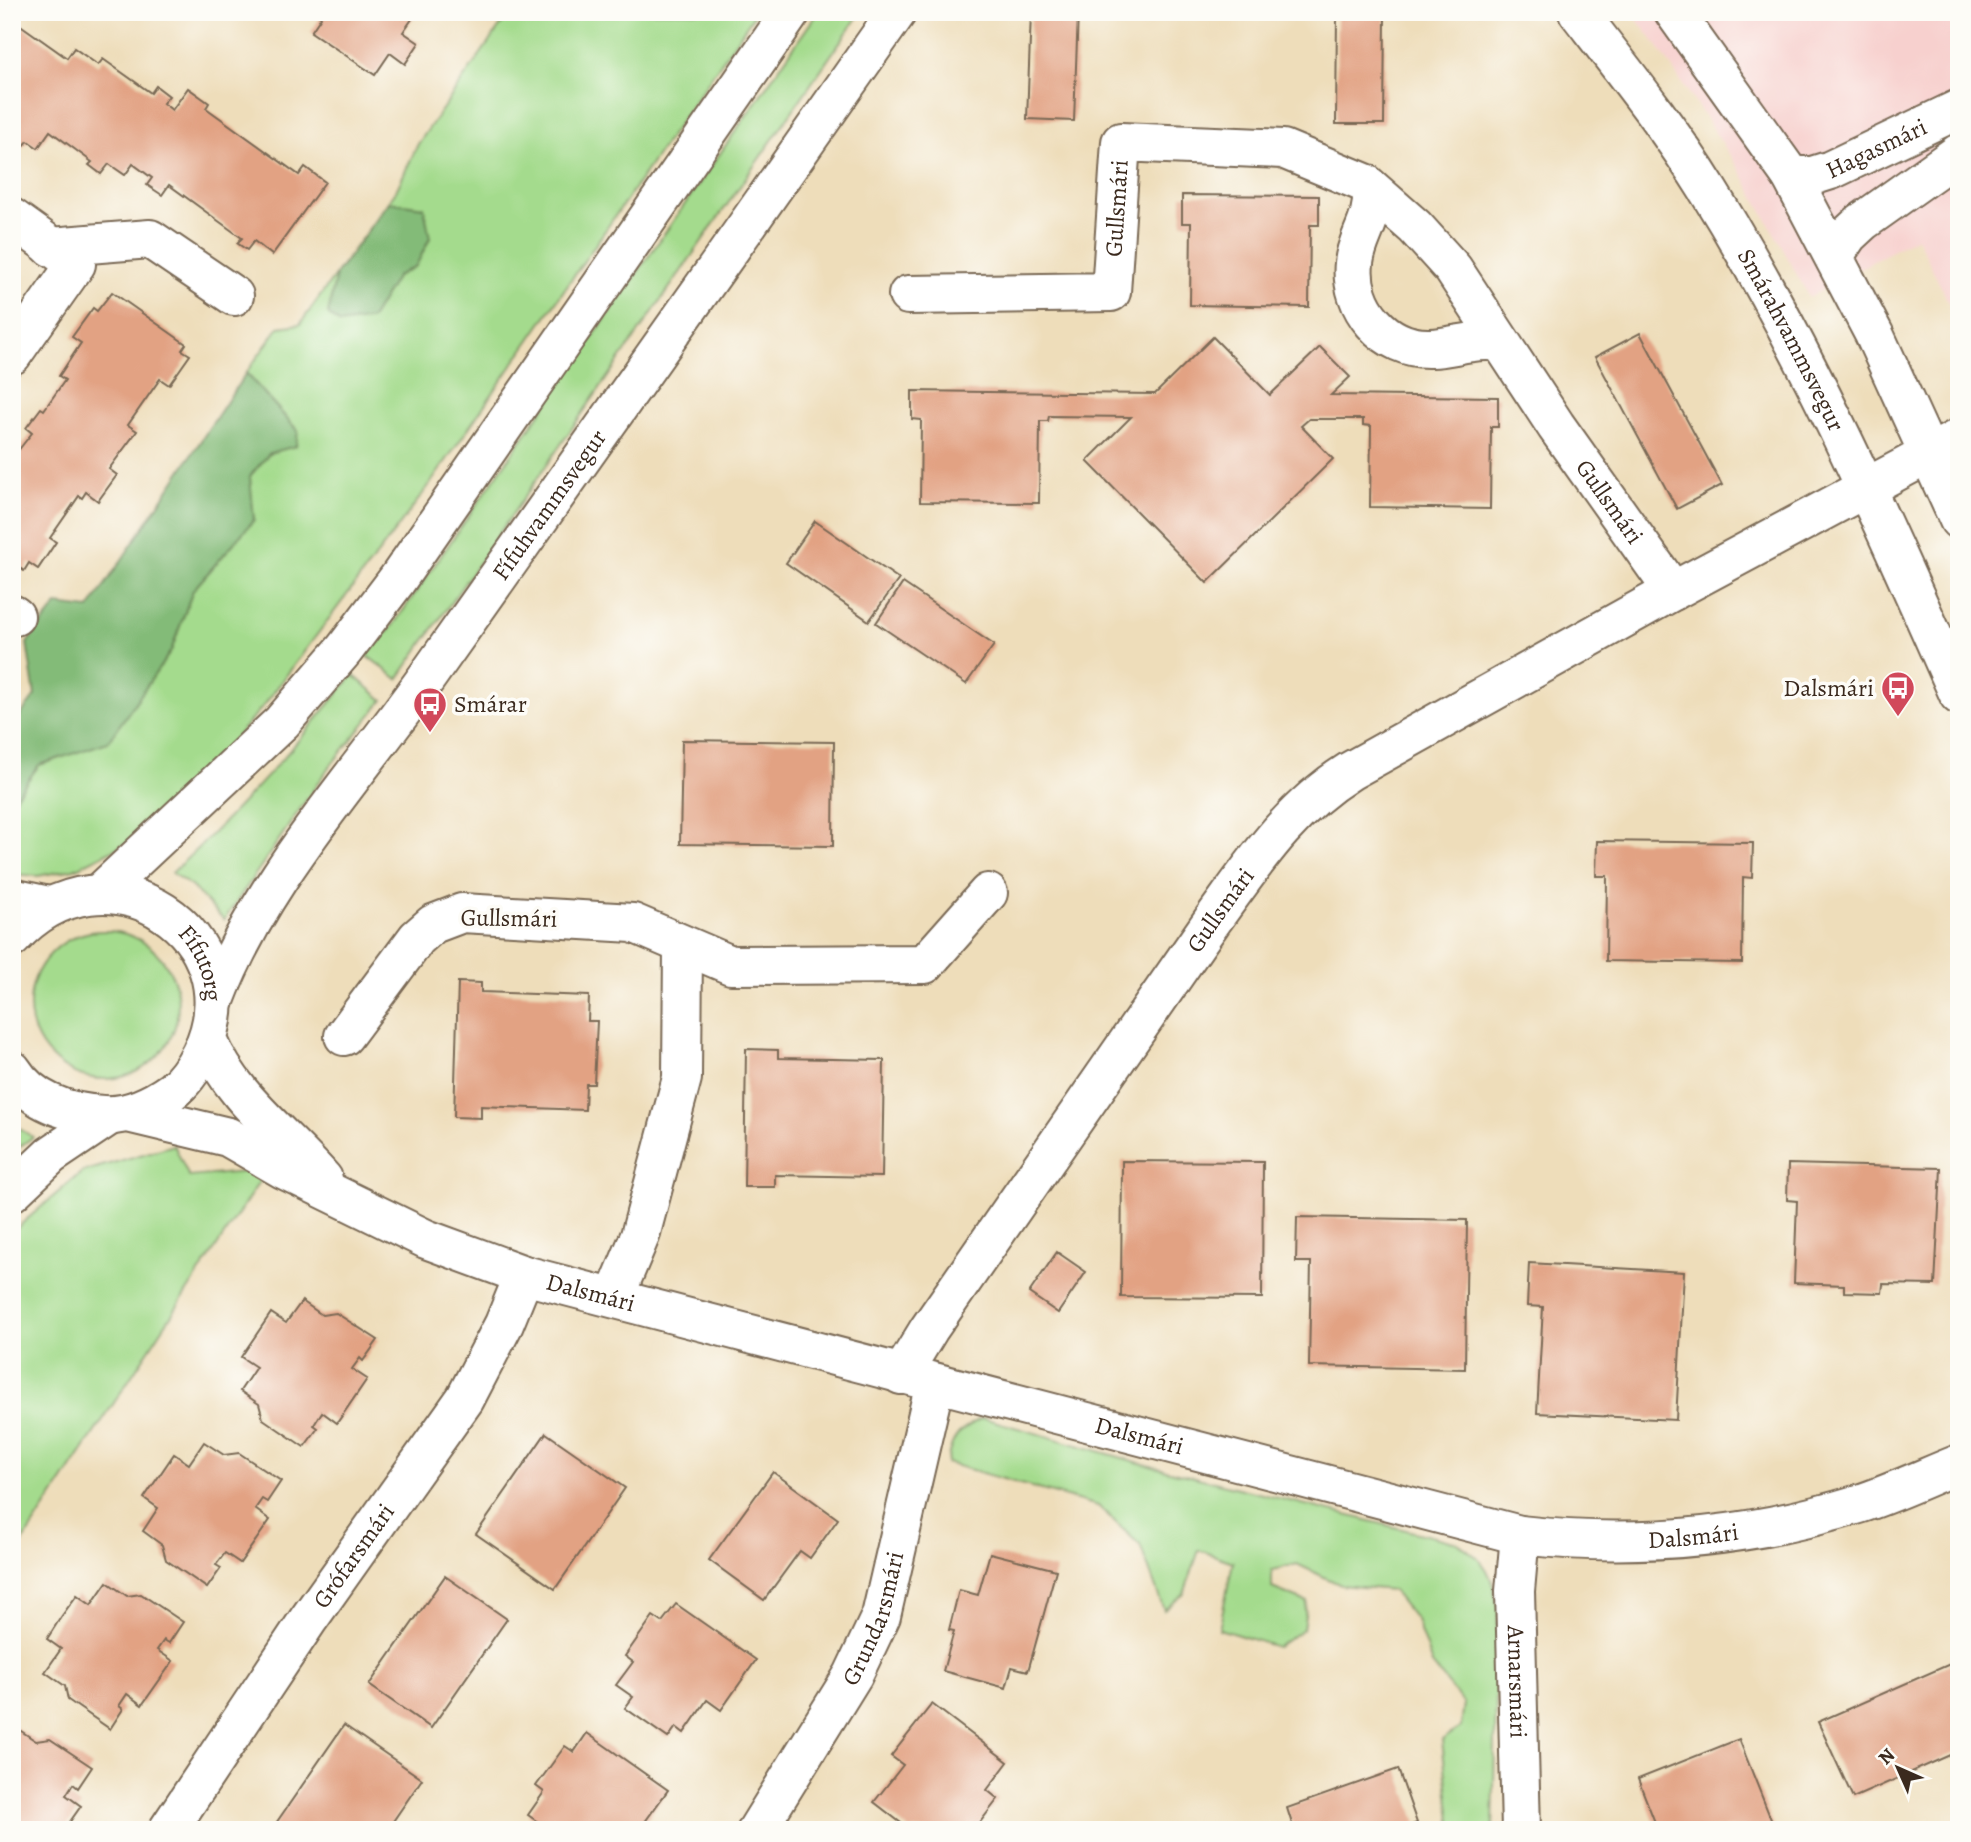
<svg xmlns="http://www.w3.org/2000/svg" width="1971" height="1842" font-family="Alegreya,serif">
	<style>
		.built { fill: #f7d0ce }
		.green { fill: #a4db8d; stroke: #708256; stroke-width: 2 }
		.forest { fill: #83bb78; stroke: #5f724b; stroke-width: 2 }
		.building { fill: #e2a283 }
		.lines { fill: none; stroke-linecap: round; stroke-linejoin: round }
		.minor-casing { stroke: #7a6955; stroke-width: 42 }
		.tertiary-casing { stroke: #7a6955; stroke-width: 42 }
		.secondary-casing { stroke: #7a6955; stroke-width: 42 }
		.minor { stroke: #fff; stroke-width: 38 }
		.tertiary { stroke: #fff; stroke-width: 38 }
		.secondary { stroke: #fff; stroke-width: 38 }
		.labels { text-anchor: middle; stroke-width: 7; stroke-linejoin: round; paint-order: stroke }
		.street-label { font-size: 24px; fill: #3b2a1e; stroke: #fdfcf7 }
		.poi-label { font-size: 24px; fill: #3b2a1e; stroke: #fdfcf7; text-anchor: end }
	</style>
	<rect width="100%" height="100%" fill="#fdfcf7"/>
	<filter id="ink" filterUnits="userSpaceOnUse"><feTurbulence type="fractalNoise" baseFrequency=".0143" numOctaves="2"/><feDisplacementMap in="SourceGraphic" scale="14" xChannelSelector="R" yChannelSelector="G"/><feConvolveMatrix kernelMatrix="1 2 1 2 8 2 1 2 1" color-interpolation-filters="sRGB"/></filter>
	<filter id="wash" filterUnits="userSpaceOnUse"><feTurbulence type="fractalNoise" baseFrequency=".00686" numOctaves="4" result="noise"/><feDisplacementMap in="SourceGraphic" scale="28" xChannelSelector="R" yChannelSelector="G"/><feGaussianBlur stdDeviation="1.57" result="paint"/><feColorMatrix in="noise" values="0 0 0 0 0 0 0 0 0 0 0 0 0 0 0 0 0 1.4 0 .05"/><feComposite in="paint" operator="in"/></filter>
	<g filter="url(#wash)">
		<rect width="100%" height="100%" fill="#eeddba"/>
		<!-- built -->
		<polygon class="built" points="1631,12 1959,12 1959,325 1917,237 1809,297 1740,170 1658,47"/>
		<!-- green -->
		<g class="green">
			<polygon points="510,12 756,12 428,487 264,705 205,773 127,843 74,869 38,876 12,874 12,801 39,765 108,741 171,651 193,590 254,520 249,476 270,452 298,431 246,373 279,327 300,324 396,191 418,144"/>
			<polygon points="818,12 861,12 398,679 366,655 391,628"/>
			<path d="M353,675L383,700L324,774L224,920L192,887L172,873C238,811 296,746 353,675Z"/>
			<circle cx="104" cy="1005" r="74"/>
			<polygon points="12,1124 33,1137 12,1152"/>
			<polygon points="174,1145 189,1177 267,1170 12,1558 12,1232 82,1172"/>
			<path d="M983,1418L1154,1467L1458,1543C1490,1564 1491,1574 1498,1610L1493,1830H1452L1442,1740L1461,1727L1464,1704L1432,1664L1416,1620L1392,1590L1341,1585L1297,1564L1272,1570V1588L1307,1602L1303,1629L1277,1647L1219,1629L1233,1562L1199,1550L1184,1594L1164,1610L1140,1545L1098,1506L947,1463C951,1437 959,1429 983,1418Z"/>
		</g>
		<!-- forest -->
		<g class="forest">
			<polygon points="389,202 424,207 430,238 416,266 397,276 371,319 340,324 328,314 336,274"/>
			<polygon points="246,373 298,431 296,446 270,453 250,476 254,520 193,590 171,651 108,742 39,765 12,801 12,726 35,696 27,643 57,605 89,609"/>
		</g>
		<g id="blocks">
			<!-- building -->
			<g class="building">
				<polygon points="315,12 417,12 403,32 419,43 405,64 390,53 375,75 311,32 321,17"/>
				<polygon points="1031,12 1078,12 1074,121 1027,119"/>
				<polygon points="1337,12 1385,12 1384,124 1336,124"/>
				<polygon points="12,19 67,58 74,48 98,65 103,59 151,93 156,86 169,96 163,103 172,110 188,88 209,103 206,108 299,175 305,167 325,182 272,255 254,241 247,250 237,243 242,238 169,185 162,195 147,185 152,178 133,164 125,175 109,164 101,174 89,165 92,162 50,131 38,148 28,141 23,147 12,139"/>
				<polygon points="1182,195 1319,196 1319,225 1310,225 1309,307 1190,305 1191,223 1182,223"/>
				<polygon points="112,292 186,344 182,350 190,355 169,385 160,379 128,425 137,431 109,469 117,475 98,501 86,492 82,498 79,496 50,538 56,542 38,569 29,563 24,571 12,562 12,449 17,452 32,433 26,428 41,408 44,410 65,380 59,376 81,343 72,337 93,308 97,311"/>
				<polygon points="1640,333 1722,485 1677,509 1595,357"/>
				<polygon points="1213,337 1270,395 1320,347 1350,377 1331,395 1498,397 1498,427 1491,427 1490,509 1370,507 1371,426 1363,425 1363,419 1309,419 1301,426 1333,459 1207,583 1087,461 1131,417 1049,416 1048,421 1040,421 1039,503 920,502 921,420 912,419 912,391 1155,394"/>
				<polygon points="815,521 899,579 869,621 786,563"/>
				<polygon points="903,583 994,645 966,684 876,623"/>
				<polygon points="682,740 834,742 833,846 680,844"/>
				<polygon points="1597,841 1753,843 1752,878 1743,877 1742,963 1606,961 1607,876 1596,876"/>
				<polygon points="458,982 481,983 481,992 589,996 588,1021 597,1021 594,1084 586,1084 585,1110 481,1106 481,1118 454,1117"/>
				<polygon points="746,1049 778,1050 778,1058 884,1060 882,1177 775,1175 775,1187 744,1187"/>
				<polygon points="1122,1161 1263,1162 1262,1298 1121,1297"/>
				<polygon points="1788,1164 1941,1168 1935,1285 1883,1284 1882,1293 1844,1292 1844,1285 1794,1283 1797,1201 1787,1200"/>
				<polygon points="1297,1217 1467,1220 1465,1369 1309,1366 1311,1262 1296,1262"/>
				<polygon points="1057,1252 1086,1272 1058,1313 1029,1293"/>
				<polygon points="1529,1263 1684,1272 1676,1420 1537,1413 1543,1307 1527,1306"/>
				<polygon points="302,1301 322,1315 336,1313 378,1340 363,1361 360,1358 352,1369 367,1379 337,1423 322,1412 314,1425 318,1428 304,1447 263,1419 259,1404 240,1391 256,1367 241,1357 271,1313 286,1323"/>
				<polygon points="546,1433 625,1488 555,1589 476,1534"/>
				<polygon points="204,1442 224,1455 239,1453 281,1481 267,1502 262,1499 255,1509 270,1520 240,1563 225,1553 216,1565 221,1568 207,1588 166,1560 162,1545 143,1531 158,1508 144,1498 174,1454 189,1464"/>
				<polygon points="773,1472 838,1519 810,1558 800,1551 764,1600 709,1560"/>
				<polygon points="990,1553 1056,1570 1028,1671 1012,1667 1006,1688 943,1671 954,1631 949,1630 959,1590 978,1595"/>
				<polygon points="445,1576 507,1619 431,1728 369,1685"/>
				<polygon points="107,1582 127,1596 141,1594 183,1622 169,1643 164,1640 157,1650 173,1661 142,1705 127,1694 119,1706 123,1709 110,1729 68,1700 65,1686 45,1672 61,1649 47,1639 61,1617 77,1595 91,1605"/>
				<polygon points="676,1604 756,1660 721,1710 707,1700 684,1733 676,1727 668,1738 625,1708 633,1697 616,1685 633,1662 625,1656 653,1616 662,1622"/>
				<polygon points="1959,1660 1959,1751 1853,1798 1818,1722"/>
				<polygon points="932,1704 1008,1762 987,1790 998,1799 974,1830 910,1830 874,1802 903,1765 891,1756"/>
				<polygon points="344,1725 422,1779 387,1830 279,1830 274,1826"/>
				<polygon points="15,1727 36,1741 50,1739 92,1767 78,1788 73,1784 66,1795 81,1806 64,1830 12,1830 12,1732"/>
				<polygon points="587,1733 668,1790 639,1830 543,1830 545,1827 528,1815 544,1792 536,1786 565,1746 574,1752"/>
				<polygon points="1739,1739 1774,1827 1658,1830 1638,1779"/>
				<polygon points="1398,1769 1417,1823 1399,1830 1294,1830 1287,1808"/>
			</g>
		</g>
	</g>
	<g filter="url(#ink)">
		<use href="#blocks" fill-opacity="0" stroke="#7a6955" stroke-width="2"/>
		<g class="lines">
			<!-- minor casing -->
			<g class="minor-casing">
				<g id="minor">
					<path id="s1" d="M1791,176H1812L1831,170L1959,109"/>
					<path d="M1372,190C1374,222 1357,236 1354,263C1349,307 1385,350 1431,348C1455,347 1475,338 1500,342"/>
					<polyline points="12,218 76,264 12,355"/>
					<polyline points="51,247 150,239 234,296"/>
					<polyline points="1834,256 1848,235 1862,222 1959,153"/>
					<path id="s2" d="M908,295L1111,292L1121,142L1283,149L1365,183L1415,227L1453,269L1556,426L1673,591"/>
					<polyline points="12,614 15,616"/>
					<polyline points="344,1036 417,938 433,924 462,913 633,923 731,965 925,964 988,893"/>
					<polyline points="614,1298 640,1236 682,1078 683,945"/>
					<path id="s3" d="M901,1375L929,1329L1212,921C1255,862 1288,810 1350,771L1673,591L1959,438"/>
					<path id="s4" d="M168,1830L308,1620L465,1399L504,1324L524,1275"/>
					<path id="s5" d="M757,1830L853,1675L881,1616L935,1383"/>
				</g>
			</g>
			<!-- tertiary casing -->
			<g class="tertiary-casing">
				<g id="tertiary">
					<polyline points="12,898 49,906"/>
					<path d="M208,1040C232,1098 283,1133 323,1179"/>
					<path id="s6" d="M128,1113L228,1137L285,1170L426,1239L524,1275L1520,1535C1635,1548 1748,1538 1859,1504C1893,1493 1926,1477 1959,1464"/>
					<path id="s7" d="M1520,1535L1515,1591L1521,1830"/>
				</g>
			</g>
			<!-- secondary casing -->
			<g class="secondary-casing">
				<g id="secondary">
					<path id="s8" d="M1578,12C1623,70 1670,129 1709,192C1807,350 1884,525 1959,695"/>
					<polyline points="1674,12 1791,176 1874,334 1959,520"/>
					<polyline points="101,892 282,722 344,650 397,580 791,12"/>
					<path id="s9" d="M12,938C107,832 258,937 201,1053C194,1067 185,1081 172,1091C152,1105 129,1117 103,1115C68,1113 32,1102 12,1070"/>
					<path id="s10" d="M214,1003C260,879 357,777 432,670C587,451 743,232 897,12"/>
					<polyline points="12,1192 51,1155 109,1116"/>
				</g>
			</g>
			<!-- minor -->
			<use href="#minor" class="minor"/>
			<!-- tertiary -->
			<use href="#tertiary" class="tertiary"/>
			<!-- secondary -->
			<use href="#secondary" class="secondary"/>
		</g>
	</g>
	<!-- icons -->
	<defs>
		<g id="bus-pin" transform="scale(1.75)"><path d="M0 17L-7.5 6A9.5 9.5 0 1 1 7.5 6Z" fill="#d1495b" stroke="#fdfcf7"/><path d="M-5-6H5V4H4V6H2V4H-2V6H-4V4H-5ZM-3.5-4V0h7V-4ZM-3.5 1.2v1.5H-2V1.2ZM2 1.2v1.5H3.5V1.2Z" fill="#fff"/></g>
	</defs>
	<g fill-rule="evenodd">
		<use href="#bus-pin" x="1898" y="688"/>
		<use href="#bus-pin" x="430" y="704"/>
	</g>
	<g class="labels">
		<!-- street labels -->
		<g class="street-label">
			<text dy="8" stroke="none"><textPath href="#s1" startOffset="91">Hagasmári</textPath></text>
			<text dy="8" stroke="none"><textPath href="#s2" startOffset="287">Gullsmári</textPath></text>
			<text dy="8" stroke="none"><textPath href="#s8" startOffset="392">Smárahvammsvegur</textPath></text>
			<text dy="8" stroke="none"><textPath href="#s2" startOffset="1008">Gullsmári</textPath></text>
			<text dy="8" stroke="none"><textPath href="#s10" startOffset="602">Fífuhvammsvegur</textPath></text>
			<text dy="8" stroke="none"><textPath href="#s3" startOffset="564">Gullsmári</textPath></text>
			<text transform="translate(509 918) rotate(1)" y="8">Gullsmári</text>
			<text dy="8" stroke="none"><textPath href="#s9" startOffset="234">Fífutorg</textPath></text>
			<text dy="8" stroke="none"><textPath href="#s6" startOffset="499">Dalsmári</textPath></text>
			<text dy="8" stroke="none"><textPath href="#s6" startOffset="1066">Dalsmári</textPath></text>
			<text dy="8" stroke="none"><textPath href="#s6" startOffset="1633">Dalsmári</textPath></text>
			<text dy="8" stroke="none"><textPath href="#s4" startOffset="331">Grófarsmári</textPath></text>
			<text dy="8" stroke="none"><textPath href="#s5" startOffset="243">Grundarsmári</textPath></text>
			<text dy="8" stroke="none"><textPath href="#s7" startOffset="147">Arnarsmári</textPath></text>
		</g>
		<!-- poi labels -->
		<g class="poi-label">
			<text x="1874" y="696">Dalsmári</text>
			<text x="454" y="712" text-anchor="start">Smárar</text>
		</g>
	</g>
	<!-- margin -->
	<rect width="1971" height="1842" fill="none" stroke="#fdfcf7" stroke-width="42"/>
	<!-- north arrow -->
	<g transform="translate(1898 1768) rotate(315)" stroke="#fdfcf7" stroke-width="5" paint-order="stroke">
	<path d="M0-5L12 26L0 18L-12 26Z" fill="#3b2a1e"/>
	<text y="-10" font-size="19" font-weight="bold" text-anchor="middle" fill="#3b2a1e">N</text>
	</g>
</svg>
